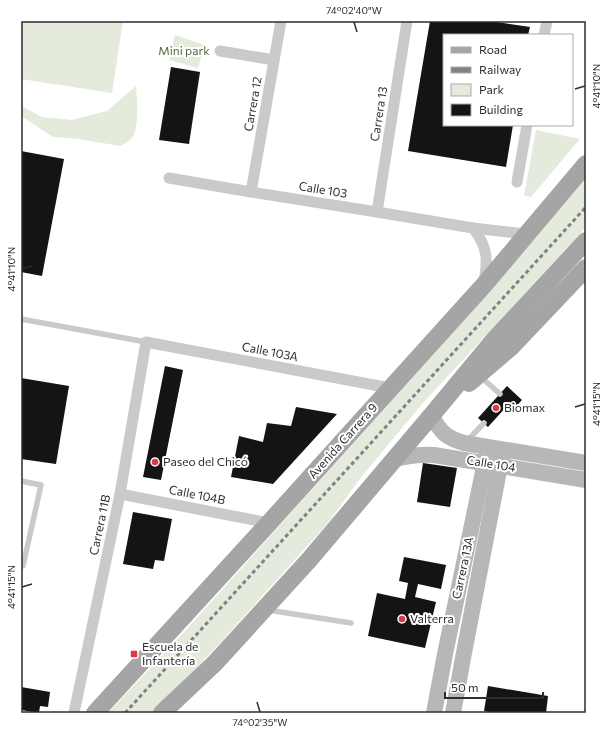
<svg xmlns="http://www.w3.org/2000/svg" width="607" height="734" font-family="Commissioner,sans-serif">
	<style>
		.green { fill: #e4eadc }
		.building { fill: #141414 }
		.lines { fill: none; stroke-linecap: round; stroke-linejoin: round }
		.lane { stroke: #cacaca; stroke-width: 5.5 }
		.street { stroke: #cacaca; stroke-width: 11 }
		.secondary { stroke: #b7b7b7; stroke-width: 16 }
		.primary { stroke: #a5a5a5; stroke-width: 18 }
		.rail { stroke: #828282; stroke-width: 3; stroke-dasharray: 4 3; stroke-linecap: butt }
		.ticks { fill: none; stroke: #2d2d2d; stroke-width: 1.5 }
		.poi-dot { fill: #db3947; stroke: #fff; stroke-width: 1.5 }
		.labels { text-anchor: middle; stroke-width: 4; stroke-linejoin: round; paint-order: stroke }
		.park-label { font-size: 12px; fill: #51673d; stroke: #fff }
		.street-label { font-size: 12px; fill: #2d2d2d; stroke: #fff }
		.poi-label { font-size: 12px; fill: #2d2d2d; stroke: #fff; text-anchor: start }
		.neatline { fill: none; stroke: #2d2d2d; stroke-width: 1.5 }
		.ticks-label { font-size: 10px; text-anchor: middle; fill: #2d2d2d }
	</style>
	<rect width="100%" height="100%" fill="#fff"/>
	<!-- green -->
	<g class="green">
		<polygon points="21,21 123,21 112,93 21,79"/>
		<polygon points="175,35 205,45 198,68 169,60"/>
		<path d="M136,86C137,98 140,131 131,139C128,142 124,144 120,146L79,139L53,137L21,116V106L42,117L72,120L107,111Z"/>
		<polygon points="536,130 580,139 531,197 524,196"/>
		<polygon points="586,178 586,227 422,404 362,476 327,524 219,644 179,686 152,713 108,713 185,631 461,324"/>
	</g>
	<!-- building -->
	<g class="building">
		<polygon points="430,21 490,21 530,27 528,35 444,35 444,125 513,125 506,167 408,151"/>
		<polygon points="171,67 200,72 189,144 159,140"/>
		<polygon points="21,151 64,159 42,276 21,272"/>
		<polygon points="165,366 183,370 161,480 143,477"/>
		<polygon points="21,378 69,386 56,464 21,459"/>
		<polygon points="507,386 522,400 512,411 507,406 488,427 478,418"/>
		<polygon points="296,407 337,414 273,484 231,477 239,436 263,442 267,423 291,426"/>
		<polygon points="423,463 457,468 450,507 417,502"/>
		<polygon points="133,512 172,519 164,561 155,560 153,569 123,564"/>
		<polygon points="404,557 446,565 441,589 418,584 415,597 436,602 425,648 368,636 377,593 405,599 408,583 399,581"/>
		<polygon points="488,686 548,696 546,713 494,713 484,711"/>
		<polygon points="21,687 50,692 48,707 40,706 39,713 21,710"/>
	</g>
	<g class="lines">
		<!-- lane -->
		<g class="lane">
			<polyline points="21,319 146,342"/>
			<polyline points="481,377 500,394"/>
			<polyline points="466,442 484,423"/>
			<polyline points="21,481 41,485 23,566 21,566"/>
			<polyline points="268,610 351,623"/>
		</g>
		<!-- street -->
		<g class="street">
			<polyline points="544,35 547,21"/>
			<polyline points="220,51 274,60"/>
			<polyline points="169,178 251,192 377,212 473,228 526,234"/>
			<polyline points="517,182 527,125"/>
			<polyline points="251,192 281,21"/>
			<polyline points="377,212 407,21"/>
			<path d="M473,228C488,247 488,260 484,282"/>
			<polyline points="120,494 269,523"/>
			<polyline points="74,713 120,494 146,342 390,388"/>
		</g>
		<!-- secondary -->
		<g class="secondary">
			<path d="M431,416C442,433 445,437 464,443L586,463"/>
			<path d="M395,459C408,456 420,454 434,455L586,480"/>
			<polyline points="434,713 445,654 488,448"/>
			<polyline points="453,713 463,658 503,450"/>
		</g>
		<!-- primary -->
		<g class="primary">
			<polyline points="469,383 510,348 586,268"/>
			<polyline points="95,713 269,523 484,285 586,164"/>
			<polyline points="162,713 215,663 309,560 431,416 494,340 586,241"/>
		</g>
		<!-- rail -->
		<polyline class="rail" points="125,713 586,207"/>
	</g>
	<!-- ticks -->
	<path class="ticks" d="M354,22L357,32M575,89L585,86M22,269L32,266M575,407L585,404M22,587L32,584M257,702L260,712"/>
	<!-- markers -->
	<g class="poi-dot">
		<circle cx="496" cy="408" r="4"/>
		<circle cx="155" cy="462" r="4"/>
		<circle cx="402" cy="619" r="4"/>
		<rect x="130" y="650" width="8" height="8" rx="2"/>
	</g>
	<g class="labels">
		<!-- park labels -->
		<g class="park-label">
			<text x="184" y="55">Mini park</text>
		</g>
		<!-- street labels -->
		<g class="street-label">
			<text transform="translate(253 104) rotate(-80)" y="4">Carrera 12</text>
			<text transform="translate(379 114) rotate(-81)" y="4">Carrera 13</text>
			<text transform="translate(323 190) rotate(9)" y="4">Calle 103</text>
			<text transform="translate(270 352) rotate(11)" y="4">Calle 103A</text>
			<text transform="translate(343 441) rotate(-48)" y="4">Avenida Carrera 9</text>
			<text transform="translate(491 464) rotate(9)" y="4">Calle 104</text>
			<text transform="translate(197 495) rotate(11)" y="4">Calle 104B</text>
			<text transform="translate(100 525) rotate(-78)" y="4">Carrera 11B</text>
			<text transform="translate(463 568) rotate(-78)" y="4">Carrera 13A</text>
		</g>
		<!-- poi labels -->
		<g class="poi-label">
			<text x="504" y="412">Biomax</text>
			<text x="163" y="466">Paseo del Chicó</text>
			<text x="410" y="623">Valterra</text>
			<text x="142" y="651">Escuela de<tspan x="142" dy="14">Infantería</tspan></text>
		</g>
	</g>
	<!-- border -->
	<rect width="607" height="734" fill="none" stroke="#ffffff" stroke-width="44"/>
	<!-- legend -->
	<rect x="443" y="34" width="130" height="92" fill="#ffffff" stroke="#ababab"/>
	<rect x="451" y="47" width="20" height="6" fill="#a5a5a5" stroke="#ababab"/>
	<text x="479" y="54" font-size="12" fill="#2d2d2d">Road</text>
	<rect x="451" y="67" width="20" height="6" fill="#828282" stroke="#ababab"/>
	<text x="479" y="74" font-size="12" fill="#2d2d2d">Railway</text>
	<rect x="451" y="84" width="20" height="12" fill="#e4eadc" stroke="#ababab"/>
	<text x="479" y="94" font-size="12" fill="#2d2d2d">Park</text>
	<rect x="451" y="104" width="20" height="12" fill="#141414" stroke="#ababab"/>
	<text x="479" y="114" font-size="12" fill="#2d2d2d">Building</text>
	<!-- scale -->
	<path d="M445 692v6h98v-6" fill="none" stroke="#2d2d2d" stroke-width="2"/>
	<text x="451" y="692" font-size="12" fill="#2d2d2d" stroke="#ffffff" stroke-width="3" paint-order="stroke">50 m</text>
	<rect x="22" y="22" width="563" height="690" class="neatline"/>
	<g class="ticks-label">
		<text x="354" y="14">74°02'40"W</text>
		<text transform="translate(596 86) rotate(-90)" y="4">4°41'10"N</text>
		<text transform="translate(11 269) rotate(-90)" y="4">4°41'10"N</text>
		<text transform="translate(596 404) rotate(-90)" y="4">4°41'15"N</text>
		<text transform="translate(11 587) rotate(-90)" y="4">4°41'15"N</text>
		<text x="260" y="726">74°02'35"W</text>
	</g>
</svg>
